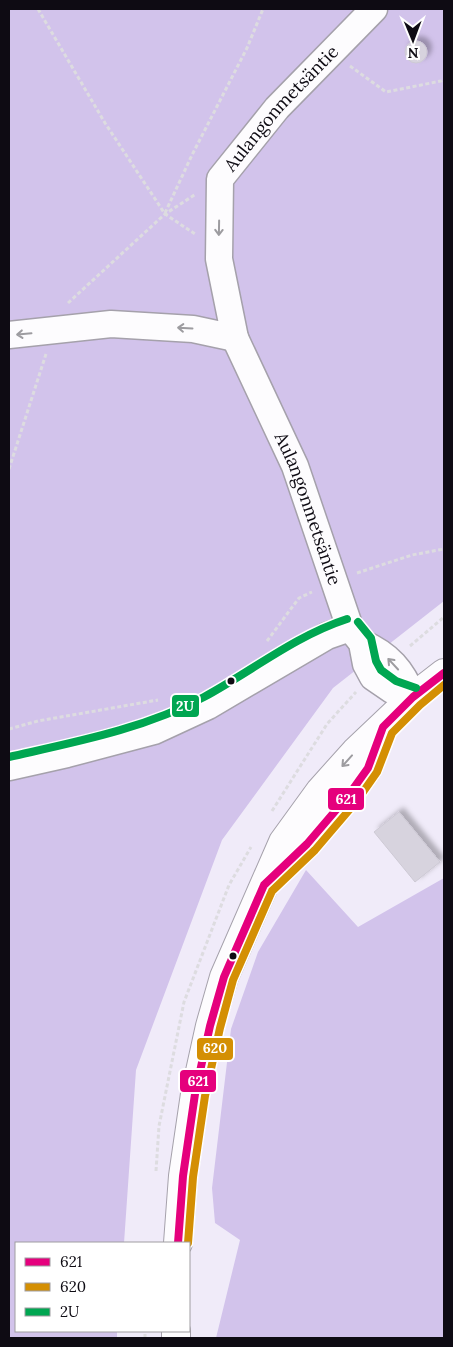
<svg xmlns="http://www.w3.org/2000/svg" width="453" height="1347" font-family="Lora,serif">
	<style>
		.forest { fill: #d2c3eb }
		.building { fill: #d7d3de; stroke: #cdc9d4; filter: url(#shadow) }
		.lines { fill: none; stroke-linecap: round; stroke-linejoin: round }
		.minor-casing { stroke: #a5a1ab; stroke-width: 29 }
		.tertiary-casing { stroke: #a5a1ab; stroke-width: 30 }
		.path { stroke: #dddce0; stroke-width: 3; stroke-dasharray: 4 2.5; stroke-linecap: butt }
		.minor { stroke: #fdfcfe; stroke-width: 26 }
		.tertiary { stroke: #fdfcfe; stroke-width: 28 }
		.bus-1-casing { stroke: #fff; stroke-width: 11 }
		.bus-2-casing { stroke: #fff; stroke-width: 11 }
		.bus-3-casing { stroke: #fff; stroke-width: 11 }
		.bus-1 { stroke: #e5007d; stroke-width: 8 }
		.bus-2 { stroke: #d48f03; stroke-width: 8 }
		.bus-3 { stroke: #00a651; stroke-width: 8 }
		.oneway { stroke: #9d9ca0 }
		.bus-dot { fill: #0e0b13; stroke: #fff; stroke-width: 2 }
		.labels { text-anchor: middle; stroke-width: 4; stroke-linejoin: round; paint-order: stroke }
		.street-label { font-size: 18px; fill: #0e0b13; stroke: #fff }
		.line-badge { stroke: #fff; stroke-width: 2 }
		.badge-label { font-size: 14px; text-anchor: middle; font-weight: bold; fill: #fff }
	</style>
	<defs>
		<filter id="shadow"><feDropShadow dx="4.5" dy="-4.5" stdDeviation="2.5" flood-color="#0004"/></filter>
	</defs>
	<rect width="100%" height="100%" fill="#f0ebf9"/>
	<!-- forest -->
	<g class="forest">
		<polygon points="9,9 444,9 444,601 333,688 222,840 136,1070 124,1243 16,1243 16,1331 117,1331 117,1338 9,1338"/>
		<polygon points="306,870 358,927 444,878 444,1338 216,1338 240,1240 215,1223 212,1188 231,1029 258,952"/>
	</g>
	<!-- building -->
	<g class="building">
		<circle cx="416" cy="52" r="11"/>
		<polygon points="399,812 440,862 415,882 374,832"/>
	</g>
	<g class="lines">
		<!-- minor casing -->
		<g class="minor-casing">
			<g id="minor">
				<path id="s1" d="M9,335L111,324L193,329L235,338L219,259L220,179L277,108L374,9"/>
				<path id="s2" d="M235,338L295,466L350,628L362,643L366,664L373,677L392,690L413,697"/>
				<path d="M362,643C389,655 402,670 413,697"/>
				<polyline points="9,767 67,754 154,731 208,706 327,636 350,628"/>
			</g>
		</g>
		<!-- tertiary casing -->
		<g class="tertiary-casing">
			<g id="tertiary">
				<polyline points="277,872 307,844 348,796 368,768 381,731"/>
				<polyline points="178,1243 183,1176 195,1094 210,1026 224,977 283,842 320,791 355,752 413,697 444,673"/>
				<polyline points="176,1338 176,1331"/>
			</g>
		</g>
		<!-- path -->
		<g class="path">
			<polyline points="38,9 105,123 165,214 195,234"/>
			<polyline points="350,66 386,92 441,81 444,79"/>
			<polyline points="165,213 192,155 247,48 263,9"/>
			<polyline points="68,303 165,214 196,194"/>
			<polyline points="9,469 46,354"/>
			<polyline points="357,573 412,555 444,549"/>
			<polyline points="267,641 299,598 312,592"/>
			<polyline points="410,646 444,617"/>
			<polyline points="9,729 38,721 158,700"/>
			<polyline points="272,811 327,724 356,692"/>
			<polyline points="156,1171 159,1126 184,1002 229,885 251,847"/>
			<polyline points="145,1338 145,1331"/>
		</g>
		<!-- minor -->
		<use href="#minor" class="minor"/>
		<!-- tertiary -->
		<use href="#tertiary" class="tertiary"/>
		<!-- bus-1 casing -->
		<g class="bus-1-casing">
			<polyline id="bus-1" points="178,1243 183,1176 195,1094 210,1026 224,977 264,885 307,844 348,796 368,768 383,727 413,697 444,673"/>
		</g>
		<!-- bus-2 casing -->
		<g class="bus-2-casing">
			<polyline id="bus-2" points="188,1243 193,1177 205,1096 220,1028 233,980 272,891 315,850 356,802 377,772 392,733 420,705 444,685"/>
		</g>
		<!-- bus-3 casing -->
		<g class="bus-3-casing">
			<g id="bus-3">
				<polyline points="358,622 371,638 376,661 381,670 396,681 416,688"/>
				<path d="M9,757C75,742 144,729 204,697C252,671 295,636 347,619"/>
			</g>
		</g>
		<!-- bus-1 -->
		<use href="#bus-1" class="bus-1"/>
		<!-- bus-2 -->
		<use href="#bus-2" class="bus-2"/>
		<!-- bus-3 -->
		<use href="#bus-3" class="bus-3"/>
	</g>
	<!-- one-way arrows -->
	<defs><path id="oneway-shaft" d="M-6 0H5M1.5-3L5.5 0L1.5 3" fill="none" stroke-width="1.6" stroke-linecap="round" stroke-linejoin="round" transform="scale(1.25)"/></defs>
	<g class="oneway">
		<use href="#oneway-shaft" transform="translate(219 228) rotate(91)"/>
		<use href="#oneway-shaft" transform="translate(185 328) rotate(-177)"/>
		<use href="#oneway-shaft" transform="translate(24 334) rotate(175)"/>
		<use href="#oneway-shaft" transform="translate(393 664) rotate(-133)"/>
		<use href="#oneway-shaft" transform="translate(347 761) rotate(132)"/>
	</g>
	<!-- markers -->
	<g class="bus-dot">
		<circle cx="231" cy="681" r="4.5"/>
		<circle cx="233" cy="956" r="4.5"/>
	</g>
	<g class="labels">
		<!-- street labels -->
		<g class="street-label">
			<text dy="6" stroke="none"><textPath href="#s1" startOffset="482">Aulangonmetsäntie</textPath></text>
			<text dy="6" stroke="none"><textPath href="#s2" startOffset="186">Aulangonmetsäntie</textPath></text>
		</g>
	</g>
	<g class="line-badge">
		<rect x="171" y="694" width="29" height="24" rx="5" fill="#00a651"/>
		<rect x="327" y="787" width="38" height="24" rx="5" fill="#e5007d"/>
		<rect x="196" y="1037" width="38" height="24" rx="5" fill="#d48f03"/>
		<rect x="179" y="1069" width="38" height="24" rx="5" fill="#e5007d"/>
	</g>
	<g class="badge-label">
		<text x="185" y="711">2U</text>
		<text x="346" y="804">621</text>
		<text x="215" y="1053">620</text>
		<text x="198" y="1086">621</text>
	</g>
	<!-- border -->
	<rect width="453" height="1347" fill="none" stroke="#0e0b13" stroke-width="20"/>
	<!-- legend -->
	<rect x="15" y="1242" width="175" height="90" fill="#ffffff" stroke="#9f9da1"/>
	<rect x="25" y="1258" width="25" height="8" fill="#e5007d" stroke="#9f9da1"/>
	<text x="60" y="1267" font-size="15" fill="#0e0b13">621</text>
	<rect x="25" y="1283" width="25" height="8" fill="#d48f03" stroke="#9f9da1"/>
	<text x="60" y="1292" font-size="15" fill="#0e0b13">620</text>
	<rect x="25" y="1308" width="25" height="8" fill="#00a651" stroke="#9f9da1"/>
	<text x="60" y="1317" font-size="15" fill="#0e0b13">2U</text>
	<!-- north arrow -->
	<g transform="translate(413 40) rotate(179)" stroke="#ffffff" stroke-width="4" paint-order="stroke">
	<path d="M0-4L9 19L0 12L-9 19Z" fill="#0e0b13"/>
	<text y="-8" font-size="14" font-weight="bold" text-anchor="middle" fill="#0e0b13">N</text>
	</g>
</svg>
